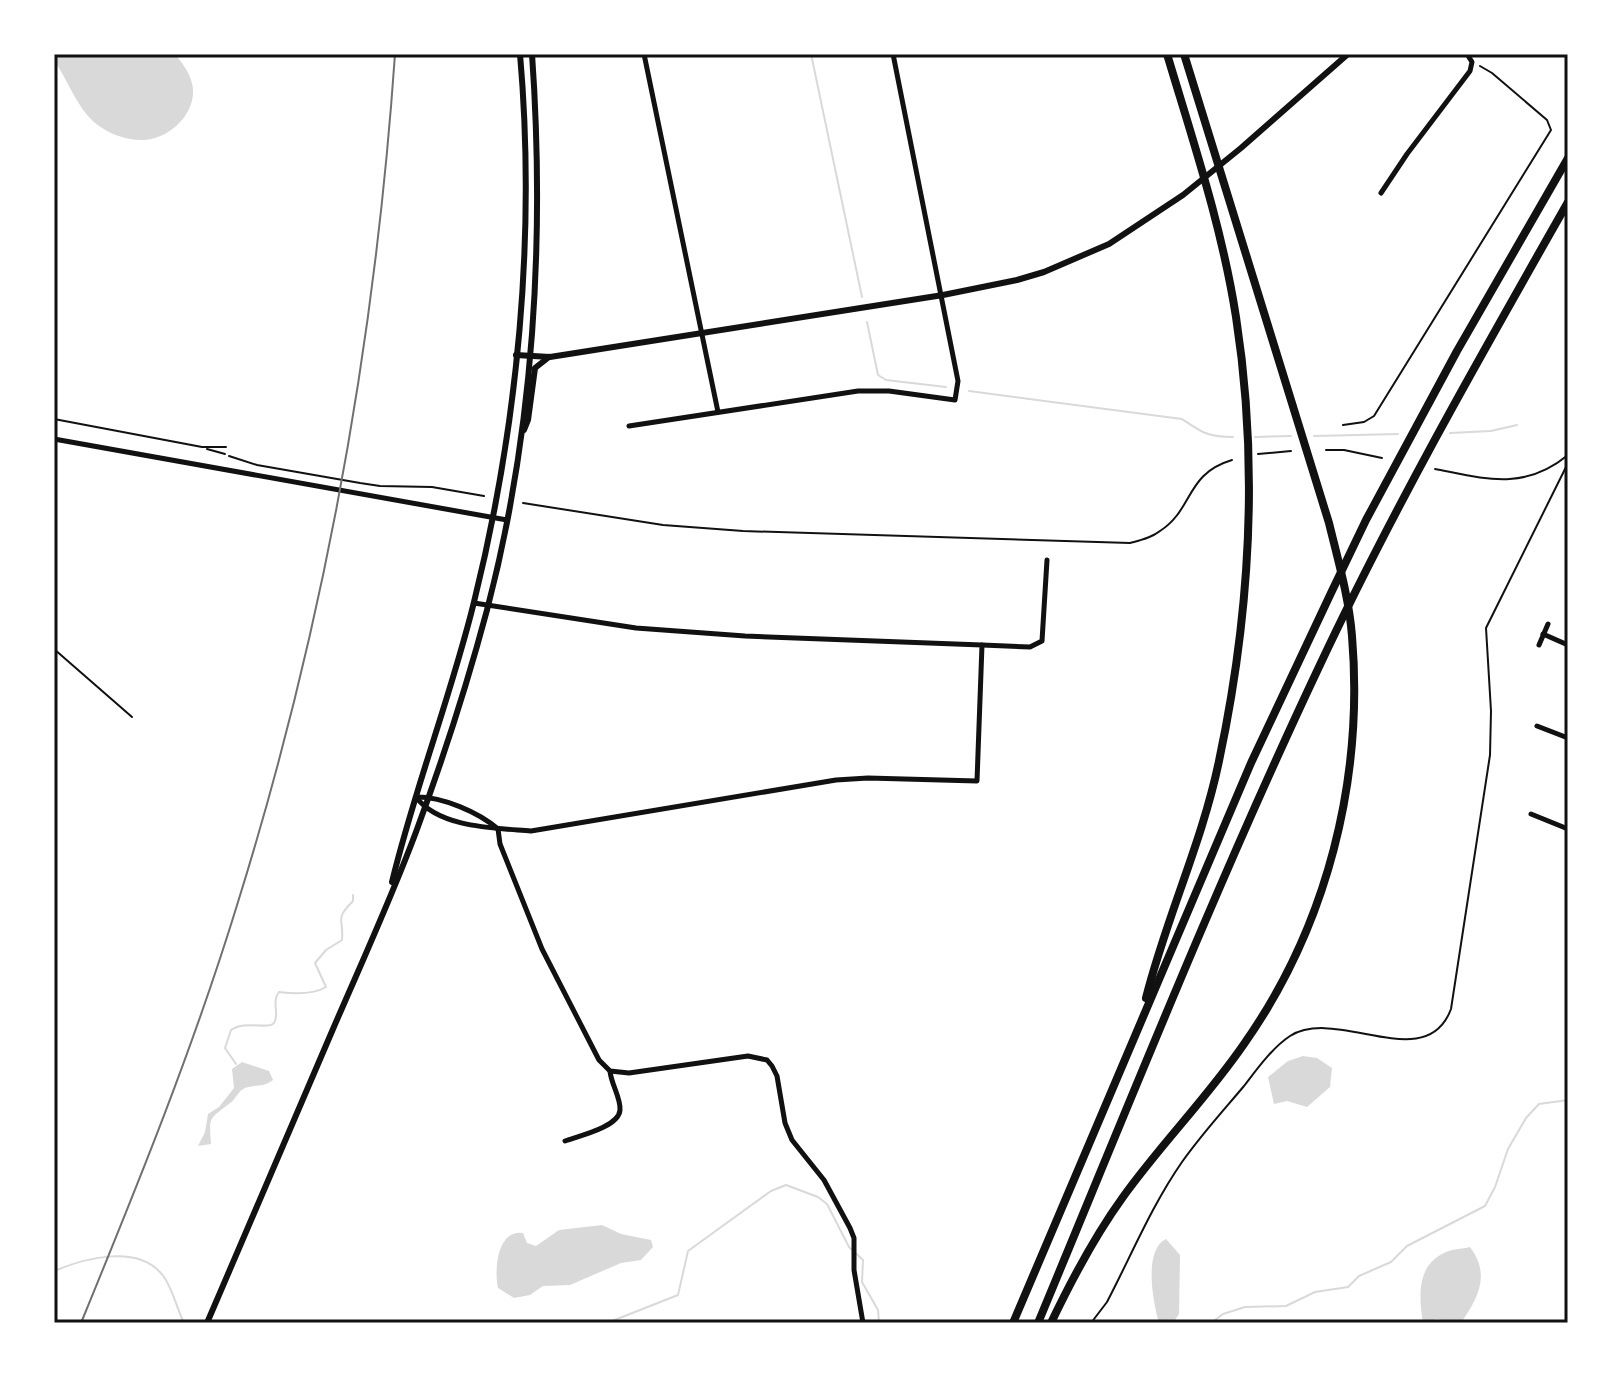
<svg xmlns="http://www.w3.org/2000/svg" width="1622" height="1377" font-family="'Alegreya Sans',sans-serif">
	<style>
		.water { fill: #d9d9d9 }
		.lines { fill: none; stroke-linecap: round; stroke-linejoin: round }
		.stream { stroke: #d9d9d9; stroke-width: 2 }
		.path { stroke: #111; stroke-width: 2 }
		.service { stroke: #111; stroke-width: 2 }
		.minor { stroke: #111; stroke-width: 5 }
		.tertiary { stroke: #111; stroke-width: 6 }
		.motorway { stroke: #111; stroke-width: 8 }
		.rail { stroke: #707070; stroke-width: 2 }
		.neatline { fill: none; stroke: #111; stroke-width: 3 }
	</style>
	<rect width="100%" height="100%" fill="#fff"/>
	<!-- water -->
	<g class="water">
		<path d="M54,54H175C181,62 188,70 191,80C201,108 173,138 145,140C127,141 108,134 94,122C77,107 67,79 54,60Z"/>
		<polygon points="1303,1056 1317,1058 1332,1068 1330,1087 1307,1107 1287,1101 1274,1104 1268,1077 1288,1061"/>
		<path d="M242,1062L269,1071L273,1080C263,1088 253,1084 243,1089C238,1092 235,1100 230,1103C209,1120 209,1115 211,1144L198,1146L205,1132L208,1114L219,1107L234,1088L232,1069Z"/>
		<path d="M602,1225L621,1234L651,1240L653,1247L641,1260L621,1263L570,1285L543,1286L530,1295L514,1298L498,1288C494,1270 497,1229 523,1233L527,1243L536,1246L559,1230Z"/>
		<path d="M1166,1239L1180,1255L1179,1314L1173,1323H1159C1153,1303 1143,1250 1166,1239Z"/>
		<path d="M1470,1247C1491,1275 1478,1298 1461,1323L1436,1319L1434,1323H1423C1419,1298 1416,1266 1444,1253C1451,1249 1462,1249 1470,1247Z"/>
	</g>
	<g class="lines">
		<!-- stream -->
		<g class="stream">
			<polyline points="811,54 862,297"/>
			<polyline points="867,322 878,375 886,380 946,387"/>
			<path d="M969,391L1182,419C1203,433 1208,437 1233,437"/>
			<polyline points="1450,433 1491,431 1517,425"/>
			<polyline points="1314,436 1398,434"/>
			<polyline points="1255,437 1291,436"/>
			<path d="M236,1064L225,1048L231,1030C245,1020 269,1030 274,1023C280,1014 271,1002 279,992C295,994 313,995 326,987L315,963L326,950L342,940C344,918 334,920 353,901V895"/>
			<path d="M54,1271C85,1258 140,1243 164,1277C173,1290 177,1309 184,1323"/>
			<polyline points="607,1323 678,1295 688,1251 771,1191 786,1185 818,1197 827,1204 849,1247 863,1260 862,1282 878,1310 879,1323"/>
			<polyline points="1211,1323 1223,1314 1245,1307 1286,1306 1315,1292 1348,1287 1359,1276 1391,1262 1407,1246 1485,1206 1495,1187 1508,1149 1526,1118 1539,1104 1568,1100"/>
		</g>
		<!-- path -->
		<g class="path">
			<polyline points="1343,425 1364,422 1374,416 1551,130 1547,120 1492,73 1480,66"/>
			<polyline points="1326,450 1344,450 1382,458"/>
			<polyline points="1258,454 1291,451"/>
			<polyline points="229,456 257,465 360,483 380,486 432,487 484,496"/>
			<path d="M1435,469C1486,479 1524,491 1568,455"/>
			<path d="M523,503L663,525L743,531L1130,543C1141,540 1151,538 1160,531C1194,509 1185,474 1232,460"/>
			<path d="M1091,1323L1107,1302C1131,1256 1152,1205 1182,1162C1201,1135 1223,1111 1244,1086C1257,1069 1272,1048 1290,1036C1337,1006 1426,1076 1451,1009L1490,755L1491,711L1486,628L1568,463"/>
		</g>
		<!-- service -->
		<g class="service">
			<polyline points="54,419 202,447 226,447"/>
			<polyline points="207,449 225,454"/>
			<polyline points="54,649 132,717"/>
		</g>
		<!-- minor -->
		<g class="minor">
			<polyline points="644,54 718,412"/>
			<polyline points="1381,193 1407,154 1470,71 1472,62 1467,54"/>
			<polyline points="629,426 858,391 889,391 955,400 958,381 893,54"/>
			<polyline points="54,439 507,520"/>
			<polyline points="1543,634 1568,645"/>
			<polyline points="982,645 1030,647 1042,641 1047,560"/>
			<polyline points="1539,645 1548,624"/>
			<polyline points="1537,726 1568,738"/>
			<path d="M416,797C439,828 495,828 531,831L836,780L868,778L977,781L982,645L745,636L636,628L474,603"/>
			<path d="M417,797C443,797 478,812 498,829"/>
			<polyline points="1531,814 1568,829"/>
			<polyline points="498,829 500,844 542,949 599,1060 610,1071 629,1073 748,1056 767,1060 772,1066 777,1076 785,1123 792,1140 824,1180 850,1228 854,1238 854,1270 863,1323"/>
			<path d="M565,1141C579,1136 619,1127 620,1110C621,1098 611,1084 610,1071"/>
		</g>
		<!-- tertiary -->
		<g class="tertiary">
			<polyline points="516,355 550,357 943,295 1017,280 1044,272 1109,244 1183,195 1241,148 1348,54"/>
			<polyline points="524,430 528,420 535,368 549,357"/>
			<path d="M392,882C415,787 451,696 474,602C518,425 536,236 520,54"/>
			<path d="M207,1323C249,1225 291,1127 333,1029C361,964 391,899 416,832C443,759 467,685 487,610C534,431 545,238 532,54"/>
		</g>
		<!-- motorway -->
		<g class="motorway">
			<path d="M1146,998C1166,918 1202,843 1219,761C1250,615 1259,465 1236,317C1222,227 1193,141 1167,54"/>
			<polyline points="1013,1323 1251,763 1331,593 1366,520 1457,351 1568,158"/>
			<path d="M1038,1323C1129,1104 1217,883 1318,669C1393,509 1481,355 1568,202"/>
			<path d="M1051,1323C1072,1279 1094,1237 1123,1197C1161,1144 1207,1098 1244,1044C1327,926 1364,780 1352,636C1349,598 1338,560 1329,523L1184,54"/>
		</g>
		<!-- rail -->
		<path class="rail" d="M81,1323C138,1184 194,1046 238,902C324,626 375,343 395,54"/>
	</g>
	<!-- border -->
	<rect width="1622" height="1377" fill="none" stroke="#ffffff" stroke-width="112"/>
	<rect x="56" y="56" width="1510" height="1265" class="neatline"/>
</svg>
